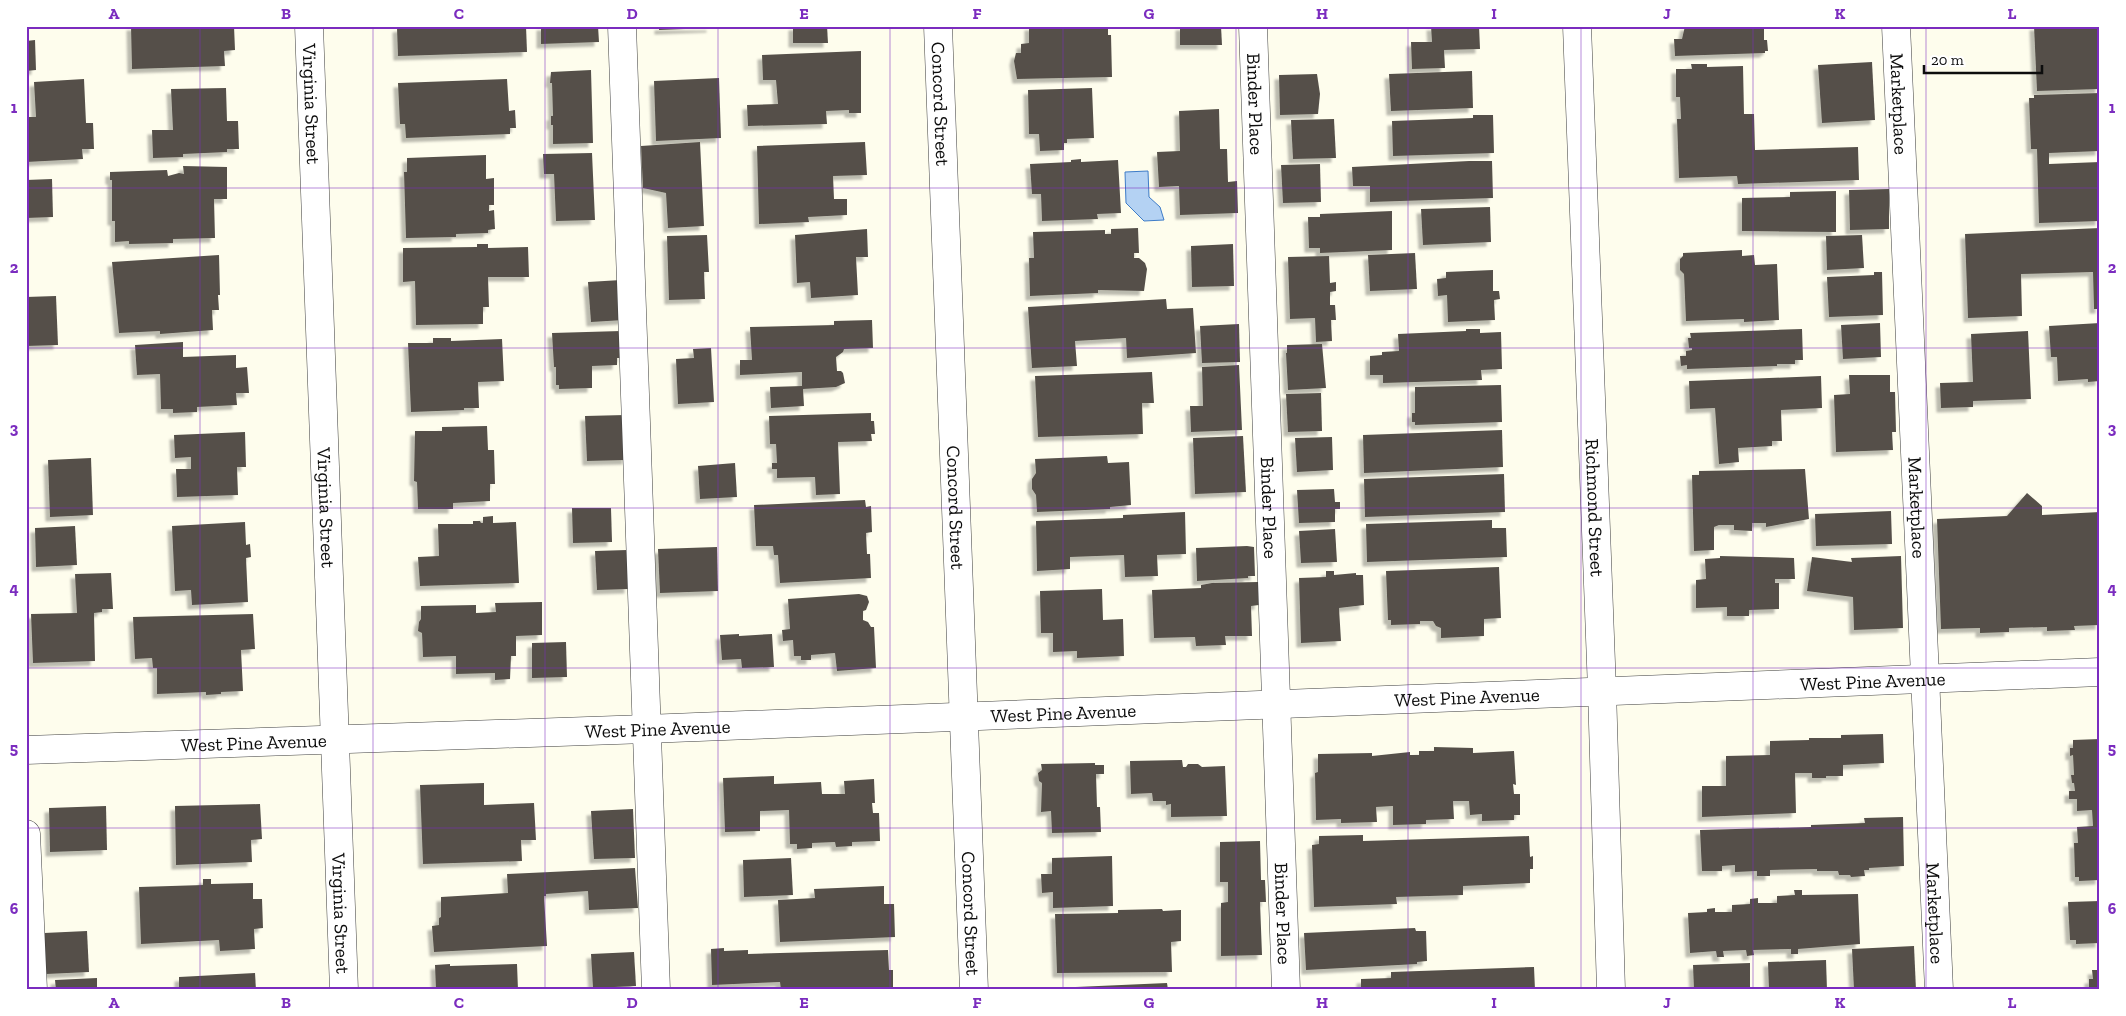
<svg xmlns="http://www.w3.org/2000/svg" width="2126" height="1016" font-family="'Zilla Slab',serif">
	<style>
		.water { fill: #b4d2f3; stroke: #3e7cc8 }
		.building { fill: #555049; filter: url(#shadow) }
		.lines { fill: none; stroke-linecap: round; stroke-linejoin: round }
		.minor-casing { stroke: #404040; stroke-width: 29 }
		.minor { stroke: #fff; stroke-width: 28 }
		.grid { fill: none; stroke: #7b2cbf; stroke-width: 1; stroke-opacity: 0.55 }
		.labels { text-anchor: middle; stroke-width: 5; stroke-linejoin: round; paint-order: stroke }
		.street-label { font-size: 19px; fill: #0d0d0d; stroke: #fff }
		.neatline { fill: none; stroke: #7b2cbf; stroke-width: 2 }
		.grid-label { font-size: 16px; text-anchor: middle; font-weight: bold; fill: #7b2cbf }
	</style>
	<defs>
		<filter id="shadow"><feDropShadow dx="-4.5" dy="4.5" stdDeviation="1" flood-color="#0004"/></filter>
	</defs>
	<rect width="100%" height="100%" fill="#fefded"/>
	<!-- water -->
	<polygon class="water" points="1148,171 1149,197 1160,207 1164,220 1144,221 1126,203 1125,172"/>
	<!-- building -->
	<g class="building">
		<polygon points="131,26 234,26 235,50 224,51 225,66 132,69"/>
		<polygon points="410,26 526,26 527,52 398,56 397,28"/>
		<polygon points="541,26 598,26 599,42 541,44"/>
		<polygon points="659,26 711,26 711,28 659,30"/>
		<polygon points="793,26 827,26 828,43 793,43"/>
		<polygon points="1029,26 1108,26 1108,35 1111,35 1112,77 1017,79 1014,61 1016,53 1021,53 1021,44 1029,43"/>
		<polygon points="1180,26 1221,26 1222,45 1180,45"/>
		<polygon points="1431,26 1479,26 1480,49 1444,50 1445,68 1412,69 1411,42 1432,42"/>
		<polygon points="1685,26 1764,26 1764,40 1767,40 1768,51 1765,51 1765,53 1675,56 1674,39 1682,39"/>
		<polygon points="2034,26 2100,26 2100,89 2037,91"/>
		<polygon points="35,40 36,70 26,71 26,41"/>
		<polygon points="861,51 861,113 849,113 849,110 826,111 827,124 748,126 747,105 778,104 776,80 763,80 762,55"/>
		<polygon points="1872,62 1875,120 1822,123 1818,65"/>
		<polygon points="1691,64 1707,64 1707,67 1743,66 1744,114 1754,114 1755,150 1858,147 1859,180 1738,184 1737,176 1679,178 1677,119 1681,119 1680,97 1676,97 1676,69 1692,69"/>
		<polygon points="591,70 593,143 553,144 553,125 551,125 551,116 553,116 552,83 550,83 551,72"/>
		<polygon points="1472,71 1473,108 1391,111 1389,74"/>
		<polygon points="1317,74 1320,94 1318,114 1280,115 1279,75"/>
		<polygon points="719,78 721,138 656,141 654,81"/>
		<polygon points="84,79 86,123 93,123 94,149 82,149 83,159 26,162 26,117 36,117 34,82"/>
		<polygon points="507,79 509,111 515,110 516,128 510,128 510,134 406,138 405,124 400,124 398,83"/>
		<polygon points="226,88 227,121 238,121 239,149 227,149 227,152 183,154 183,157 153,158 152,130 173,130 171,89"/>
		<polygon points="1092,88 1094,138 1067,139 1067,143 1064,143 1064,150 1040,151 1039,134 1029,134 1028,90"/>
		<polygon points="2100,93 2100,151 2049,153 2049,164 2100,162 2100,221 2039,223 2037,149 2031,149 2029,98 2034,98 2034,95"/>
		<polygon points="1219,109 1220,149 1227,149 1228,182 1237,181 1238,213 1180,215 1179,186 1159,187 1157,152 1180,151 1179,111"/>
		<polygon points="1473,115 1493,115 1494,153 1393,156 1392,121 1473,118"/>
		<polygon points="1334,119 1336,158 1293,159 1291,120"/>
		<polygon points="700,142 704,226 668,228 666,193 643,188 641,146"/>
		<polygon points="865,142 867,175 833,176 834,199 847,199 847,215 808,217 809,222 759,224 757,146"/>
		<polygon points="592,153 595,220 556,221 554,174 544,174 543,154"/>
		<polygon points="486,155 486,179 494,178 494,205 489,205 489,211 494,210 495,229 488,230 488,233 456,234 456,237 406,238 404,172 407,172 407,158"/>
		<polygon points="1081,159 1081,162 1118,160 1121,213 1097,214 1098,219 1042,221 1041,194 1032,194 1030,164 1071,162 1071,160"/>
		<polygon points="1469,161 1492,161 1493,198 1370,202 1370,186 1353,186 1352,167"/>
		<polygon points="1320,164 1321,202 1283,203 1281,165"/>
		<polygon points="183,166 227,167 227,199 214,199 215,238 173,239 173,243 129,244 129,241 115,242 115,221 112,221 112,180 110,180 110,172 167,170 168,176 179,173 184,174"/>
		<polygon points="52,179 53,217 26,218 26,180"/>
		<polygon points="1889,189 1889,229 1850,230 1849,190"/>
		<polygon points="1836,191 1836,232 1742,231 1742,198 1790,197 1790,192"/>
		<polygon points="1490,207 1491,242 1423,245 1421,209"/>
		<polygon points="1392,211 1392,250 1320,253 1320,248 1309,248 1308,217 1320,217 1320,214"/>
		<polygon points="1138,228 1139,253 1134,253 1134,258 1139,258 1145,263 1147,269 1144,291 1098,290 1098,293 1030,296 1029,258 1034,258 1033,232 1105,230 1105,234 1111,234 1111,229"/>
		<polygon points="2100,228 2100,309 2094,309 2093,272 2021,274 2022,316 1968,318 1965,234"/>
		<polygon points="867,229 868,257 856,257 858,295 811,298 810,282 797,283 795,235"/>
		<polygon points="707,235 709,272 704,272 705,299 669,300 667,236"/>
		<polygon points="1862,235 1864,268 1827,270 1826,236"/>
		<polygon points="477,244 488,244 488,248 528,247 529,277 488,277 489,307 483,307 483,324 416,325 415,281 403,282 403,248 477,247"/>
		<polygon points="1233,244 1234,286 1192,287 1191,246"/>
		<polygon points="1742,250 1742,256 1754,255 1755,265 1777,264 1779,320 1744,322 1744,319 1686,321 1684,274 1680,270 1680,259 1683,256 1683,253"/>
		<polygon points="1415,253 1417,289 1370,291 1368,255"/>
		<polygon points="219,255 220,295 218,295 219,310 212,310 213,330 160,334 160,331 119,333 112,262"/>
		<polygon points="1329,256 1330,283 1336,282 1336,291 1330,292 1330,305 1335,305 1336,320 1331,320 1332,341 1316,342 1315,318 1290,319 1288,257"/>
		<polygon points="1493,270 1493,291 1499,291 1500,299 1494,300 1495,320 1448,322 1447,295 1438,296 1437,279 1446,278 1446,272"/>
		<polygon points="1874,272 1882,272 1883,315 1829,317 1827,277 1874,275"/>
		<polygon points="621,280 624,320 591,322 588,282"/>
		<polygon points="56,296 58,345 26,346 26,297"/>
		<polygon points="1166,299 1167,309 1193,308 1196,353 1127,358 1126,338 1075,341 1077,366 1032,368 1028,307"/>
		<polygon points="872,320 873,348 844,349 843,352 836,357 837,371 841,371 843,373 845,383 836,387 803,389 804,406 771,408 770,387 802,386 802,372 740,375 740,360 752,360 750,327 834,325 834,321"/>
		<polygon points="1880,323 1881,357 1843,359 1841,325"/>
		<polygon points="2100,323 2100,381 2088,382 2088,379 2058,381 2057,357 2051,357 2049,326"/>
		<polygon points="1239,324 1240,362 1202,363 1200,326"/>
		<polygon points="1466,329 1480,329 1480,333 1501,332 1502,369 1481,370 1482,380 1383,383 1383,375 1370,375 1370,356 1382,355 1382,352 1399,351 1398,334 1466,331"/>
		<polygon points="1802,329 1803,360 1795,360 1795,364 1777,364 1777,366 1687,369 1687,365 1681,366 1680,356 1686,356 1686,351 1692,350 1692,348 1689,348 1688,338 1691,338 1690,333"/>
		<polygon points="621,331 622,358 617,358 617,365 592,366 592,388 559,389 559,385 556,385 556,367 554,367 552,333"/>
		<polygon points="2028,331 2031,399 1973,401 1973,407 1941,408 1940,383 1973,382 1971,334"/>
		<polygon points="433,338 451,338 451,341 502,339 504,381 478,382 479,408 464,408 464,410 411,412 408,343 433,343"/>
		<polygon points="183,342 183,357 236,355 236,368 247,367 249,393 236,393 237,405 197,407 197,412 173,413 173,409 161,409 160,374 137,375 135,345"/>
		<polygon points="1322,344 1326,388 1288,390 1286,353 1287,353 1287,345"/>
		<polygon points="711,348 714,402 678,404 676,359 694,358 693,349"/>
		<polygon points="1239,365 1242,430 1191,432 1190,406 1203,406 1202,367"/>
		<polygon points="1152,372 1154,403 1142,403 1143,434 1038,437 1035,376"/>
		<polygon points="1849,375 1890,375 1890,392 1895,392 1896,432 1892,432 1893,450 1836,452 1834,395 1850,394"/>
		<polygon points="1821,376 1822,408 1781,410 1782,441 1772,441 1772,446 1738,448 1739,462 1719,464 1715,408 1690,409 1689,381"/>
		<polygon points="1501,385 1502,422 1415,425 1415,422 1412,422 1412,413 1415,413 1415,387"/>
		<polygon points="1321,393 1322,431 1288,432 1286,394"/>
		<polygon points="871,413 871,421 874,421 875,434 871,434 872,441 838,442 840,494 816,495 815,477 777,478 777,469 772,469 772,463 777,463 776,444 770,444 769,416"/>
		<polygon points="625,415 627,460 587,461 585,416"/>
		<polygon points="487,426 488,450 494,450 495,484 490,484 490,501 453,503 453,509 418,509 417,482 414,481 415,431 442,431 442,427"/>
		<polygon points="1502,430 1503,467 1364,473 1363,435"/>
		<polygon points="245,432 246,467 237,467 238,495 177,497 176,469 191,469 191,457 175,458 174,435"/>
		<polygon points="1243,436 1246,492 1195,494 1193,438"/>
		<polygon points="1332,437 1333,470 1297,472 1295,438"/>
		<polygon points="1107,456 1108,463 1129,462 1131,505 1110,507 1110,509 1037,512 1036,495 1032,489 1032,479 1036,473 1035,459"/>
		<polygon points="91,458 93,515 50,517 48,460"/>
		<polygon points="735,463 737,497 700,499 698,466"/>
		<polygon points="1805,469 1809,519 1766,527 1766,523 1752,523 1752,531 1734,530 1734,525 1719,525 1714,527 1714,550 1694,551 1692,475 1699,475 1699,471"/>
		<polygon points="1504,474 1505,512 1365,517 1364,479"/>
		<polygon points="1334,489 1335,502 1340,502 1340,509 1335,509 1335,522 1299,523 1297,490"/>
		<polygon points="2027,493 2042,506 2042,515 2100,512 2100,625 2074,626 2075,630 2047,631 2047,627 2009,628 2009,632 1980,633 1980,628 1941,629 1937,519 2007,516"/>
		<polygon points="865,500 866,507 871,506 872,532 866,533 867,554 870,554 871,578 780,583 778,555 774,555 773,546 756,546 754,505"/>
		<polygon points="572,508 611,508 612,542 573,543"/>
		<polygon points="1891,511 1892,544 1816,546 1815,514"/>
		<polygon points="1185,512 1186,554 1157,555 1158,576 1125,577 1124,555 1070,557 1070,569 1037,571 1036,521 1123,518 1123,515"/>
		<polygon points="493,516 493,523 516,522 519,583 420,586 418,557 439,556 438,524 473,524 473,521 480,521 481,523 483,523 483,517"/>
		<polygon points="1492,520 1492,528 1506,528 1507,557 1367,562 1366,524"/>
		<polygon points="245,522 246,545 250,544 251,557 246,558 248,602 192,605 191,590 175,591 172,526"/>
		<polygon points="75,526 77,565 36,567 35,528"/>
		<polygon points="1335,529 1337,562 1301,563 1299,531"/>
		<polygon points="1247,546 1254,547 1255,576 1248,576 1248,578 1197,581 1196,548"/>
		<polygon points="717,547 718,591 660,593 658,549"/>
		<polygon points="627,550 629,589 597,590 595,551"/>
		<polygon points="1720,556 1794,558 1795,579 1775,579 1775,583 1779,583 1779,609 1749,610 1749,616 1727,616 1727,607 1696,608 1696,580 1706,579 1705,559 1720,558"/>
		<polygon points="1901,556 1903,628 1854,630 1853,597 1807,591 1812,557 1852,562 1851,558"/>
		<polygon points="1499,567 1501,618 1484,619 1484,636 1441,638 1441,628 1436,626 1433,621 1420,621 1420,624 1391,625 1391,620 1388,620 1386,571"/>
		<polygon points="1326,571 1334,571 1334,575 1356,573 1356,575 1363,575 1364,605 1339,608 1341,641 1301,643 1299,578 1326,577"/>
		<polygon points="111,573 113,609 102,609 102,612 94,613 95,661 33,663 31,614 77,613 75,574"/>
		<polygon points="1258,582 1259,605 1251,606 1252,636 1225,636 1226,645 1196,646 1195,637 1154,638 1152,590 1201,588 1201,585 1212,583"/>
		<polygon points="1102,589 1103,620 1123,619 1124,656 1077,658 1077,651 1053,652 1053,633 1041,633 1040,591"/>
		<polygon points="859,594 867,596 869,602 866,610 863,611 863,620 868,622 871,627 874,627 876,668 837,671 835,653 811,655 811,660 801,660 801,656 794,656 793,640 783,641 782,630 790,629 788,599"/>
		<polygon points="542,602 542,635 516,636 516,656 511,656 510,679 495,680 495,673 456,674 456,656 423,657 422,633 418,631 419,622 421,619 421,606 476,605 476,613 496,612 495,603"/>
		<polygon points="253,614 255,649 241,650 243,691 221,692 221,694 206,695 206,692 157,694 157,668 153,668 152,658 135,659 133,617"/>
		<polygon points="739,634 739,636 772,634 774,667 742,668 741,659 722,660 720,635"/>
		<polygon points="566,642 567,677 532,678 532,643"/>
		<polygon points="1883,734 1884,763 1843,765 1843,776 1826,776 1826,778 1812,778 1812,773 1795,773 1796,813 1702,817 1702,786 1726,786 1726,756 1770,755 1770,741 1809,740 1809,738 1841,738 1841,735"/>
		<polygon points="2100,739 2100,880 2079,881 2079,877 2075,877 2074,843 2078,843 2077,827 2093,826 2092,810 2077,811 2077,799 2069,799 2069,791 2075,791 2074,783 2072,783 2071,775 2074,775 2073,755 2070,756 2070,748 2073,748 2073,740"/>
		<polygon points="1434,747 1473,748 1473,753 1514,751 1516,785 1513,784 1514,794 1520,794 1520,815 1514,815 1514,820 1482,821 1482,814 1470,815 1469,801 1453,801 1454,819 1426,820 1426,824 1393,825 1393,806 1376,807 1377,822 1341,823 1341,819 1316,820 1315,773 1318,772 1318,754 1372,753 1372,756 1410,752 1410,755 1419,755 1419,751 1434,751"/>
		<polygon points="1182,760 1183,767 1186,767 1188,764 1198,764 1202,767 1225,766 1227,816 1171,817 1171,804 1166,805 1166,801 1153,801 1152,793 1131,794 1130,761"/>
		<polygon points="1095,763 1095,765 1104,765 1104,774 1096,774 1097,807 1100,807 1101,832 1052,833 1051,811 1041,812 1042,783 1039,781 1038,773 1042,770 1041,764"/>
		<polygon points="774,776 774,784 821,782 822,794 845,794 844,781 874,779 875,803 872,803 873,813 879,813 880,841 852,842 852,846 836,847 835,842 812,843 812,848 797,849 797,844 790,844 789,810 760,811 760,831 725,832 723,778"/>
		<polygon points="484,783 484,805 534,803 536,840 521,840 522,861 423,864 420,785"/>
		<polygon points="260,804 262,839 251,840 252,862 176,865 175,806"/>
		<polygon points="106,806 107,850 50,852 49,808"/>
		<polygon points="633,809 635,858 594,859 591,811"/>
		<polygon points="1903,817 1904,866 1869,868 1869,870 1864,870 1865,876 1851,877 1850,875 1839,875 1838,871 1817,871 1817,869 1770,870 1770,876 1757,876 1757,871 1735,872 1735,865 1722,866 1722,871 1702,871 1700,830 1811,827 1811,825 1865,823 1864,818"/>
		<polygon points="1363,835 1363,841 1529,836 1530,857 1533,856 1533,869 1530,869 1530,883 1463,886 1463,895 1396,897 1397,904 1314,907 1312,845 1319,844 1319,836"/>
		<polygon points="1260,841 1261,880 1265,880 1266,902 1260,902 1262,955 1221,956 1221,903 1228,902 1228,882 1220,882 1220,842"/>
		<polygon points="1112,856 1113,906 1053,908 1053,892 1042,893 1041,874 1052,874 1052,858"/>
		<polygon points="791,858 793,895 744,897 743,860"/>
		<polygon points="635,868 638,908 589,910 588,891 546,894 546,896 544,896 547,946 434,952 432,926 439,925 439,918 441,917 441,897 508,893 507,874"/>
		<polygon points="203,879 211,879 211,884 253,883 253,899 262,899 263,928 254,929 255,949 220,951 219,940 141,944 139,887 203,885"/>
		<polygon points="884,886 884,904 894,904 895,937 780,942 778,900 815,898 814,889"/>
		<polygon points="1794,890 1802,890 1802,895 1858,894 1860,944 1798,949 1798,954 1791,954 1791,949 1753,950 1754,955 1747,956 1746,950 1723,951 1724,957 1717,957 1716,951 1690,953 1688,913 1707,912 1707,909 1715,908 1715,912 1732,912 1732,905 1750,904 1750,899 1758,898 1758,903 1777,903 1777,896 1795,895"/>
		<polygon points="2100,901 2100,943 2076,944 2076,940 2070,940 2068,902"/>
		<polygon points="1162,909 1163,911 1181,910 1181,941 1171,942 1172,972 1057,973 1055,914 1118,913 1118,910"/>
		<polygon points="1415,928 1416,931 1426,931 1427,961 1417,962 1417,964 1306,970 1304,933"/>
		<polygon points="87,931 89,972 46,974 44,933"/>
		<polygon points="1914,946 1916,990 1854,990 1852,949"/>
		<polygon points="724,948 724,951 748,950 748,954 888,950 889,970 893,970 893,990 781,990 780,982 712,985 711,949"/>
		<polygon points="634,952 636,986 593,988 591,954"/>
		<polygon points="1826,960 1827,990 1769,990 1768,962"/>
		<polygon points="1750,963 1750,990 1694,990 1693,965"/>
		<polygon points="450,964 450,966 517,964 518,990 436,990 435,965"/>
		<polygon points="1534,967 1535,990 1361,990 1361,979 1391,978 1391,972"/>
		<polygon points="2092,970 2100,970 2100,990 2089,989 2089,979 2093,979"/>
		<polygon points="255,973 256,990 179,990 179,977"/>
		<polygon points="97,978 97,990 56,990 55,980"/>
		<polygon points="1167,983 1168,990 1053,990 1053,988"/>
	</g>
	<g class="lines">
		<!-- minor casing -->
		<g class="minor-casing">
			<g id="minor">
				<path id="s1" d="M309,26L344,990"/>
				<polyline points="622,26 656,990"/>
				<path id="s2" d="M938,26L974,990"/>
				<path id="s3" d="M1253,26L1286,990"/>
				<path id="s4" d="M1577,26L1602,690L1611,990"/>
				<path id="s5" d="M1896,26L1939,990"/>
				<path id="s6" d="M26,750L646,729L2100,672"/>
				<polyline points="26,834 33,990"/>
			</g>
		</g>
		<!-- minor -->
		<use href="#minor" class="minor"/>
	</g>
	<!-- grid -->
	<path class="grid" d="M200,26V990M373,26V990M545,26V990M718,26V990M890,26V990M1063,26V990M1236,26V990M1408,26V990M1581,26V990M1753,26V990M1926,26V990M26,188H2100M26,348H2100M26,508H2100M26,668H2100M26,828H2100"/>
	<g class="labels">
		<!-- street labels -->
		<g class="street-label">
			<text dy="7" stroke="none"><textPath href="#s1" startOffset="78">Virginia Street</textPath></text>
			<text dy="7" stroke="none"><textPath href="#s2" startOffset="78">Concord Street</textPath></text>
			<text dy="7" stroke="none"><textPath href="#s3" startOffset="78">Binder Place</textPath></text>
			<text dy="7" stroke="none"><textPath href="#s5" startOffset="78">Marketplace</textPath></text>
			<text dy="7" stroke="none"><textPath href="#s1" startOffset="482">Virginia Street</textPath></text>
			<text dy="7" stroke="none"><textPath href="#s2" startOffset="482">Concord Street</textPath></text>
			<text dy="7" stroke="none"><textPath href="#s3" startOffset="482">Binder Place</textPath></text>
			<text dy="7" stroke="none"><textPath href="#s4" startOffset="482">Richmond Street</textPath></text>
			<text dy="7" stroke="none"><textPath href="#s5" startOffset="482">Marketplace</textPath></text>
			<text dy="7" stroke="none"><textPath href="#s6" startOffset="1848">West Pine Avenue</textPath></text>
			<text dy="7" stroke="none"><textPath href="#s6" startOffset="1442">West Pine Avenue</textPath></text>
			<text dy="7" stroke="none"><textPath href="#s6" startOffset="1038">West Pine Avenue</textPath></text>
			<text dy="7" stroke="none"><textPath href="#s6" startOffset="632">West Pine Avenue</textPath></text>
			<text dy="7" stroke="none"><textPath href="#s6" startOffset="228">West Pine Avenue</textPath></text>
			<text dy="7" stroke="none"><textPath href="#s1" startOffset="888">Virginia Street</textPath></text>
			<text dy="7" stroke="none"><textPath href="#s2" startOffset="888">Concord Street</textPath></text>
			<text dy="7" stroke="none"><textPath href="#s3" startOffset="888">Binder Place</textPath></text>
			<text dy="7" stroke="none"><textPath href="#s5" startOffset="888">Marketplace</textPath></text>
		</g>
	</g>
	<!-- border -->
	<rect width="2126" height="1016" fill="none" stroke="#ffffff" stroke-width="55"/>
	<!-- scale -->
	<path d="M1924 65v8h118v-8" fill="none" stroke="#0d0d0d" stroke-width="2.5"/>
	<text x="1931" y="65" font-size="15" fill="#0d0d0d" stroke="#ffffff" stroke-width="4" paint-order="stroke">20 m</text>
	<rect x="28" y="28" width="2070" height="960" class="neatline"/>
	<g class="grid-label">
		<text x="114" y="19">A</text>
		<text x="286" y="19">B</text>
		<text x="459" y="19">C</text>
		<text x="632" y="19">D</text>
		<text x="804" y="19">E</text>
		<text x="977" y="19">F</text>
		<text x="1149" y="19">G</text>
		<text x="1322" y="19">H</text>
		<text x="1494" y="19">I</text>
		<text x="1667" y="19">J</text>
		<text x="1840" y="19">K</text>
		<text x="2012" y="19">L</text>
		<text x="14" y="113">1</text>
		<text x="2112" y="113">1</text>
		<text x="14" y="273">2</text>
		<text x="2112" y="273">2</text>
		<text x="14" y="434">3</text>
		<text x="2112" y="434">3</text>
		<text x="14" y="594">4</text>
		<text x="2112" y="594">4</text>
		<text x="14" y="754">5</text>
		<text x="2112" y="754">5</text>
		<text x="14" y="914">6</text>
		<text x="2112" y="914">6</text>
		<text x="114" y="1008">A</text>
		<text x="286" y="1008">B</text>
		<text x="459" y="1008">C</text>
		<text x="632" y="1008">D</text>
		<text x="804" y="1008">E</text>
		<text x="977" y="1008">F</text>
		<text x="1149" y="1008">G</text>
		<text x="1322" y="1008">H</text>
		<text x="1494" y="1008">I</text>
		<text x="1667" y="1008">J</text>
		<text x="1840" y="1008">K</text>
		<text x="2012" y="1008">L</text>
	</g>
</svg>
